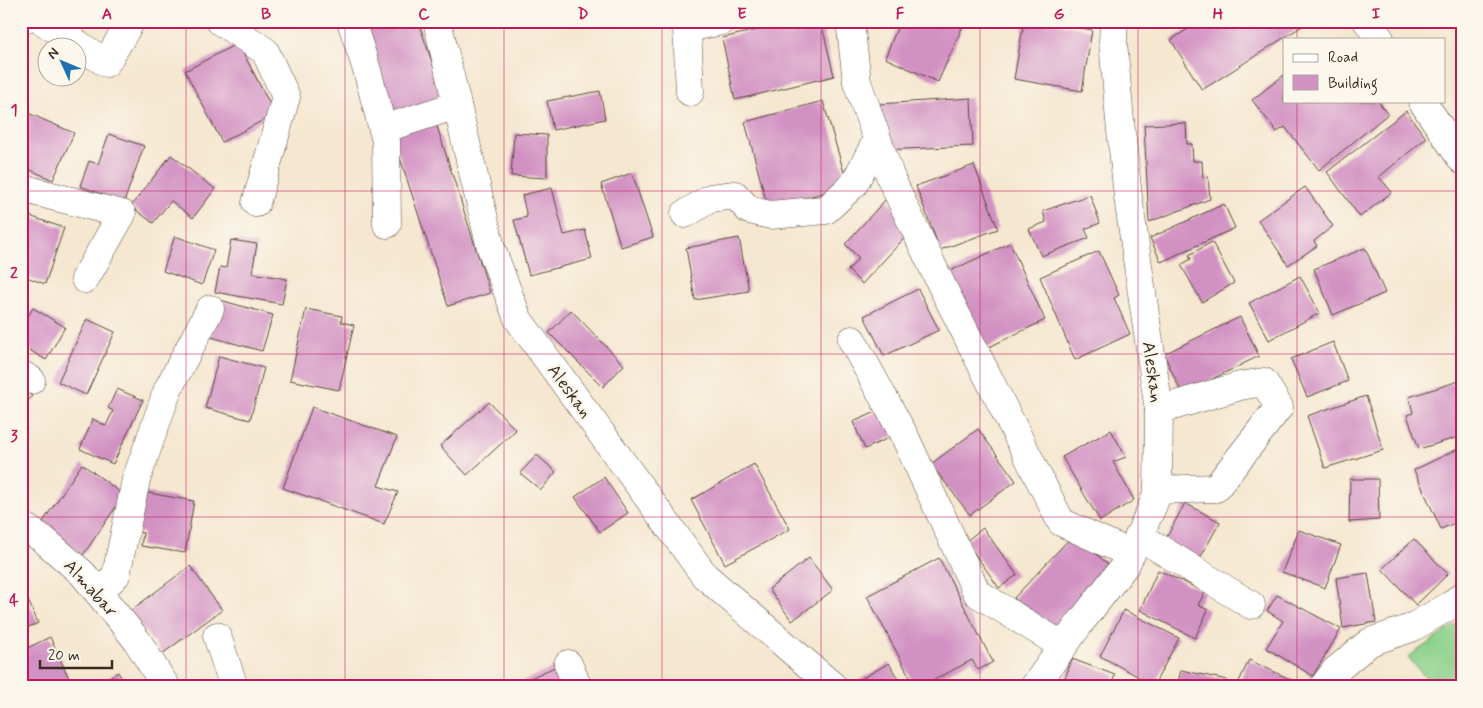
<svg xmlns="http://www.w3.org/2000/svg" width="1483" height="708" font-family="Mynerve,sans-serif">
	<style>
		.green { fill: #8cd18b; stroke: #647e54 }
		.building { fill: #d291c3 }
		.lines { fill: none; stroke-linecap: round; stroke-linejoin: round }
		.minor-casing { stroke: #574639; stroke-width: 29 }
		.minor { stroke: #fff; stroke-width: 28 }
		.grid { fill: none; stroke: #c2185b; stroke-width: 1; stroke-opacity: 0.55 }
		.labels { text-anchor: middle; stroke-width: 5; stroke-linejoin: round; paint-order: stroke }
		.street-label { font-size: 18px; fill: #3b2a1e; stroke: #fbf7ec }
		.neatline { fill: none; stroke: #c2185b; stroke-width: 2 }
		.grid-label { font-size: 16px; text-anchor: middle; font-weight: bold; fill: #c2185b }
	</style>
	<rect width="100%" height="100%" fill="#fbf7ec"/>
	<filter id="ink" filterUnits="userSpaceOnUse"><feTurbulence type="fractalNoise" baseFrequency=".02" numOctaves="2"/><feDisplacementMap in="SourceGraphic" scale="10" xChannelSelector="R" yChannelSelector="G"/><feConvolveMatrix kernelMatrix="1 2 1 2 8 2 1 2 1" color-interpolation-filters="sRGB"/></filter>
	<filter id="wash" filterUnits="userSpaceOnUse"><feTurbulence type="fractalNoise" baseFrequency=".0096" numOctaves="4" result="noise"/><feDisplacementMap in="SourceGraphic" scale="20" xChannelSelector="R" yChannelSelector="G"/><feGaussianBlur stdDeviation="1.12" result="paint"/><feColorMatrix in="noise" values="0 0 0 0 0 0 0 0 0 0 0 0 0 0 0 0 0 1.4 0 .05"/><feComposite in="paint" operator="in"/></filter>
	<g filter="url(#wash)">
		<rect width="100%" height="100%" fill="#f5e7d0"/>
		<!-- green -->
		<polygon class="green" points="1462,620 1462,687 1433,687 1408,657"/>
		<g id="blocks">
			<!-- building -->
			<g class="building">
				<polygon points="362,21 418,21 445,100 389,117"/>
				<polygon points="796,21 821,21 834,76 735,100 722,38"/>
				<polygon points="900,21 965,21 938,82 885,58"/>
				<polygon points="1024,21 1043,21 1092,30 1082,91 1014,79"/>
				<polygon points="1200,21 1301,21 1304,25 1202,90 1171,40"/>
				<polygon points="238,43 275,114 222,142 185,71"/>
				<polygon points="1284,75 1284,101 1378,101 1388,114 1319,170 1285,127 1277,132 1252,100"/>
				<polygon points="600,91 605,119 553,130 547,101"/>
				<polygon points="971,98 973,146 882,150 879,104"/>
				<polygon points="823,101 848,186 768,208 745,122"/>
				<polygon points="21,110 74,133 53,180 24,167 21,172"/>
				<polygon points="1406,111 1426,138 1379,177 1392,192 1360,217 1327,172"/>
				<polygon points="435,120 490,293 448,306 392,133"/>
				<polygon points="1186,123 1187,144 1192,144 1193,161 1202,161 1203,178 1208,177 1210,199 1149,222 1144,125"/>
				<polygon points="514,133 547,135 547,178 511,176"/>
				<polygon points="109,134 144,146 124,202 80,186 89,161 98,164"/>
				<polygon points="171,155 215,189 193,218 171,201 153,223 131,206"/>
				<polygon points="974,165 998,229 940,250 916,186"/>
				<polygon points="632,173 653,237 621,247 601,184"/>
				<polygon points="1305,187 1333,226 1314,241 1317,246 1288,265 1258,220"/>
				<polygon points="552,188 564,235 585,230 592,259 529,275 514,220 527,217 522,195"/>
				<polygon points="1090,195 1100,223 1085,229 1089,238 1041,256 1029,229 1046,222 1043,211"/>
				<polygon points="887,198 911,231 862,284 848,270 859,258 845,244"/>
				<polygon points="1224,204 1235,228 1161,262 1150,238"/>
				<polygon points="21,213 64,228 45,284 21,275"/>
				<polygon points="175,236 214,250 202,285 163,271"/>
				<polygon points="739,238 749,291 695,300 686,248"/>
				<polygon points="231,240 257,244 252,273 287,279 282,304 215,292 220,267 226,268"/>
				<polygon points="1212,242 1234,283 1202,302 1181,265 1191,259 1189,255"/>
				<polygon points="1010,243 1045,320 983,350 946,273"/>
				<polygon points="1365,248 1385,293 1333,315 1314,269"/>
				<polygon points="1099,251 1119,295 1114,298 1130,334 1075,360 1040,277"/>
				<polygon points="1300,276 1320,313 1269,340 1249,303"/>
				<polygon points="918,289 939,330 884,356 864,316"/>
				<polygon points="220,300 273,315 262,351 211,337"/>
				<polygon points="33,308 65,327 46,360 21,345 21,328"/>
				<polygon points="306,309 342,316 341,322 354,325 339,390 290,380"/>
				<polygon points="571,310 624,365 603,387 549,333"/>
				<polygon points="1240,317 1259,356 1182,394 1164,354"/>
				<polygon points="87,319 115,332 86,395 58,382"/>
				<polygon points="1333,342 1348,381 1307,397 1291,359"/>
				<polygon points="219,356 264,368 250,420 205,408"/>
				<polygon points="1462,380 1462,436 1419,449 1407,415 1413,413 1409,397"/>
				<polygon points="21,388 32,396 21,410"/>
				<polygon points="117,389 143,400 113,464 80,449 93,419 106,426 113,411 108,408"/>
				<polygon points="1366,396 1383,450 1325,468 1307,416"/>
				<polygon points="489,402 516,430 467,475 440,446"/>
				<polygon points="312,407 397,437 378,486 398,492 384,524 283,488"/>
				<polygon points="883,409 895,435 865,449 853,422"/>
				<polygon points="978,429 1016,481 970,515 931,464"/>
				<polygon points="1111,430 1126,457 1113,462 1134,500 1100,521 1062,457"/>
				<polygon points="1462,447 1462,520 1441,529 1414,470"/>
				<polygon points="537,455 556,472 541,490 520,473"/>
				<polygon points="82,464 124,495 83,555 40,526"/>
				<polygon points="754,464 790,529 725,564 691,500"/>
				<polygon points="604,477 628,513 600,532 575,497"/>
				<polygon points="1350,479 1378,479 1379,520 1349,522"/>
				<polygon points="137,491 194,501 185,553 141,546 143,533 130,530"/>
				<polygon points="1185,503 1220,522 1198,562 1163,544"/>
				<polygon points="983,528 1017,575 999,588 966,541"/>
				<polygon points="1299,530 1341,545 1325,588 1282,572"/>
				<polygon points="1074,534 1112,568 1054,634 1014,598"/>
				<polygon points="1414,539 1448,574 1416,605 1382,569"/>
				<polygon points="809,558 833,590 792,621 769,589"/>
				<polygon points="939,558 993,662 978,670 972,660 921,687 915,687 867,596"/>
				<polygon points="190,566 222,610 162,654 130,611"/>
				<polygon points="1158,570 1205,592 1198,605 1208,610 1195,638 1140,610"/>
				<polygon points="1368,573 1376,622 1343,628 1336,578"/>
				<polygon points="21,584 38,623 21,630"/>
				<polygon points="1277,595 1341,629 1313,676 1266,648 1283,621 1267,611"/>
				<polygon points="1124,610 1179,638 1154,685 1100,656"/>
				<polygon points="50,637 73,687 21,687 21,651"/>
				<polygon points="1072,659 1115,675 1111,687 1062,687"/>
				<polygon points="1249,660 1296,682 1293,687 1239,687 1237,686"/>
				<polygon points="889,663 902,687 856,687 854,683"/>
				<polygon points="557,666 567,687 510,687"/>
				<polygon points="1181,670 1227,680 1226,687 1177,687"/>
				<polygon points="118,672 127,687 92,687"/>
			</g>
		</g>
	</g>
	<g filter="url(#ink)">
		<use href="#blocks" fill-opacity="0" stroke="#574639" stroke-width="1"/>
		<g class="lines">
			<!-- minor casing -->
			<g class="minor-casing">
				<g id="minor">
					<polyline points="43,21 106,63 131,21"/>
					<polyline points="220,21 265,51 286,97 256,203"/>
					<polyline points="351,21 367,70 386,141 387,224"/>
					<polyline points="437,21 491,248 518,319 705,576 834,687"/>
					<polyline points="850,21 857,82 892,181 942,286 1061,522 1131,554"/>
					<polyline points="1367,21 1380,39"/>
					<polyline points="21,22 22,21"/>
					<polyline points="690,92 687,28 722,21"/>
					<polyline points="1422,101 1462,160"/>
					<polyline points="383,129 457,105"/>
					<polyline points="21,188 122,214 85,279"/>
					<polyline points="685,214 711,198 735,195 749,210 770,215 826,210 854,184 877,140"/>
					<polyline points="852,340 905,437 977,593 1063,646"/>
					<polyline points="21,374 31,380"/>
					<polyline points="1158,490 1216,488 1279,407 1264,382 1240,386 1159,410"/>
					<polyline points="21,525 43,539 83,574 136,639 166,687"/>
					<polyline points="1139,536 1251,605"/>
					<polyline points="99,593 116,575 136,480 168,389 210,309"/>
					<polyline points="217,636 234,687"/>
					<polyline points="568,664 578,687"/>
					<polyline points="1034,687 1080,623 1126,564 1153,505 1158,490 1159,410 1128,197 1120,121 1113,42 1114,21"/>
					<polyline points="1323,687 1336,670 1370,642 1411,628 1451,605 1462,596"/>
				</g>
			</g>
			<!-- minor -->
			<use href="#minor" class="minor"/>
		</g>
	</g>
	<!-- grid -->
	<path class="grid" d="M186,21V687M345,21V687M504,21V687M662,21V687M821,21V687M980,21V687M1138,21V687M1297,21V39M1297,101V687M21,191H1462M21,354H1462M21,517H1462"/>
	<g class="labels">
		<!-- street labels -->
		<g class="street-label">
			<text transform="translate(1153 372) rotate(82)" y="6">Aleskan</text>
			<text transform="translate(570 391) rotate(54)" y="6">Aleskan</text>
			<text transform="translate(91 588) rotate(48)" y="6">Almabar</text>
		</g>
	</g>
	<!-- margin -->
	<rect width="1483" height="708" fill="none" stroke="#fbf7ec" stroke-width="55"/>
	<!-- legend -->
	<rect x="1283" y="38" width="162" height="65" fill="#fbf7ec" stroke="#aea59a"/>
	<rect x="1293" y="54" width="25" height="8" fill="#ffffff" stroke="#aea59a"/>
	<text x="1328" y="62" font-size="15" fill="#3b2a1e">Road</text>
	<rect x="1293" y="75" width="25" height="15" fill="#d291c3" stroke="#aea59a"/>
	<text x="1328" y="88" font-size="15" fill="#3b2a1e">Building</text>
	<!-- north arrow -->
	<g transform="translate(62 62) rotate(314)"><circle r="24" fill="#fbf7ec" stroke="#aea59a"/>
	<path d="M0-4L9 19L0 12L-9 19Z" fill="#1f6fb2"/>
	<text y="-8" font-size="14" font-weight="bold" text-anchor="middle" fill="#3b2a1e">N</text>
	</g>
	<!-- scale -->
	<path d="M40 660v8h72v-8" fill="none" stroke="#3b2a1e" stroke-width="2.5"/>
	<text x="48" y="660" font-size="15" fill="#3b2a1e" stroke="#fbf7ec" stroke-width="4" paint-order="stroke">20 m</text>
	<rect x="28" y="28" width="1428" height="652" class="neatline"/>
	<g class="grid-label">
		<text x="107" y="19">A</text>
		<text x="266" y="19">B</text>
		<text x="424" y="19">C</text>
		<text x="583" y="19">D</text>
		<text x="742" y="19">E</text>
		<text x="900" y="19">F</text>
		<text x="1059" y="19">G</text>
		<text x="1218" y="19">H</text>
		<text x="1376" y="19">I</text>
		<text x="14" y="115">1</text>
		<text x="14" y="278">2</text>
		<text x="14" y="441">3</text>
		<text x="14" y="605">4</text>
	</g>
</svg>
